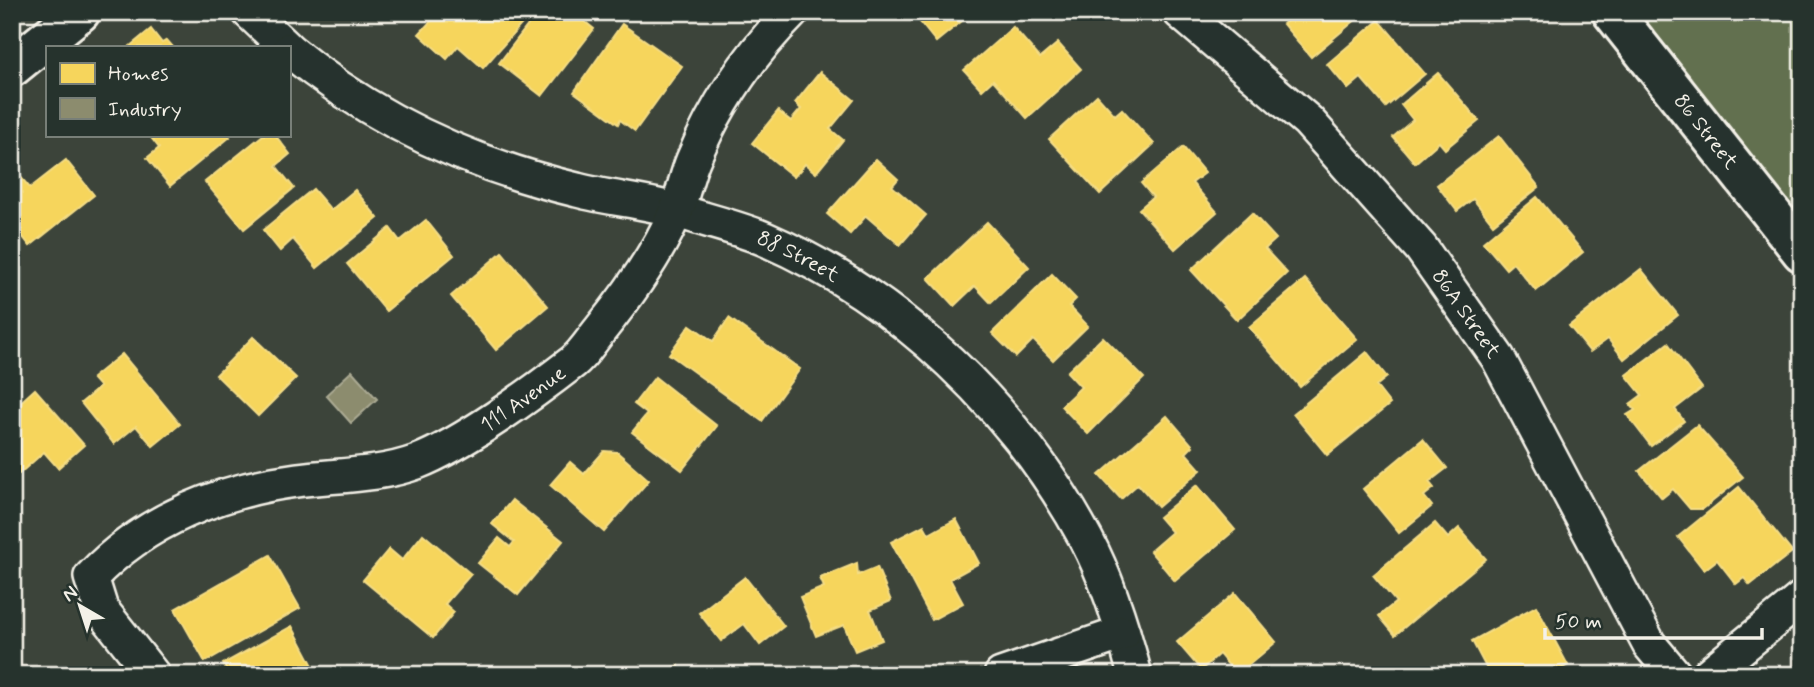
<svg xmlns="http://www.w3.org/2000/svg" width="1814" height="687" font-family="Mynerve,sans-serif">
	<style>
		.green { fill: #626f50; stroke: #abb09c; stroke-width: 2 }
		.homes { fill: #f6d55c; stroke: #f5dd86; stroke-width: 2 }
		.industry { fill: #8c8c6e; stroke: #abaa93; stroke-width: 2 }
		.lines { fill: none; stroke-linecap: round; stroke-linejoin: round }
		.minor-casing { stroke: #f4f1e8; stroke-width: 38 }
		.tertiary-casing { stroke: #f4f1e8; stroke-width: 44 }
		.minor { stroke: #26332d; stroke-width: 33 }
		.tertiary { stroke: #26332d; stroke-width: 38 }
		.labels { text-anchor: middle; stroke-width: 7; stroke-linejoin: round; paint-order: stroke }
		.street-label { font-size: 21px; fill: #f4f1e8; stroke: #26332d }
	</style>
	<rect width="100%" height="100%" fill="#3c443a"/>
	<filter id="ink" filterUnits="userSpaceOnUse"><feTurbulence type="fractalNoise" baseFrequency=".0143" numOctaves="2"/><feDisplacementMap in="SourceGraphic" scale="14" xChannelSelector="R" yChannelSelector="G"/><feConvolveMatrix kernelMatrix="1 2 1 2 8 2 1 2 1" color-interpolation-filters="sRGB"/></filter>
	<g filter="url(#ink)">
		<!-- green -->
		<polygon class="green" points="1639,12 1802,12 1802,222"/>
		<!-- homes -->
		<g class="homes">
			<polygon points="439,12 520,12 527,18 483,68 458,46 447,59 419,34"/>
			<polygon points="538,12 573,12 594,29 542,96 499,63"/>
			<polygon points="912,12 973,12 936,42"/>
			<polygon points="1297,12 1365,12 1311,57 1283,24"/>
			<polygon points="1379,20 1425,74 1386,107 1361,78 1348,89 1327,64"/>
			<polygon points="622,24 682,66 635,131 620,120 618,124 574,92"/>
			<polygon points="1013,27 1040,58 1058,43 1081,69 1027,118 993,80 982,90 964,70"/>
			<polygon points="151,29 162,43 167,40 173,47 129,47"/>
			<polygon points="820,72 854,100 830,129 843,140 816,173 805,164 794,177 752,143 778,111 791,121 801,109 795,103"/>
			<polygon points="1438,73 1479,121 1445,149 1439,142 1415,163 1393,137 1413,120 1401,105"/>
			<polygon points="1097,95 1115,115 1122,109 1154,144 1100,194 1049,139"/>
			<polygon points="149,135 228,135 230,137 170,186 147,158 159,148"/>
			<polygon points="263,135 275,135 290,154 276,166 294,188 244,229 205,182"/>
			<polygon points="1499,136 1539,187 1493,224 1473,199 1457,211 1437,185"/>
			<polygon points="1183,147 1205,173 1192,183 1217,212 1175,249 1139,209 1153,197 1141,183"/>
			<polygon points="876,159 898,179 892,186 926,215 900,245 866,216 850,234 827,214"/>
			<polygon points="66,160 94,195 30,246 12,223 12,167 30,188"/>
			<polygon points="313,189 331,210 355,190 378,218 317,268 293,239 280,251 263,230"/>
			<polygon points="1537,197 1583,252 1536,291 1513,263 1506,269 1483,242"/>
			<polygon points="1252,213 1276,239 1265,249 1287,273 1237,320 1191,270"/>
			<polygon points="426,220 454,255 386,311 347,264 390,228 400,241"/>
			<polygon points="987,222 1029,267 991,303 975,286 954,306 928,278"/>
			<polygon points="502,252 548,306 496,350 451,296"/>
			<polygon points="1641,269 1678,315 1624,359 1608,339 1590,352 1569,326"/>
			<polygon points="1052,274 1076,299 1069,306 1088,326 1053,360 1033,340 1016,357 992,333"/>
			<polygon points="1305,279 1357,339 1300,387 1249,327"/>
			<polygon points="729,318 800,369 762,421 669,354 690,325 713,341"/>
			<polygon points="253,337 296,378 258,416 216,375"/>
			<polygon points="1103,337 1144,378 1088,434 1061,406 1081,387 1067,372"/>
			<polygon points="1668,343 1702,388 1675,409 1684,421 1651,446 1627,415 1635,410 1630,404 1642,395 1626,375"/>
			<polygon points="1367,352 1387,377 1376,386 1390,404 1327,455 1293,414"/>
			<polygon points="122,354 180,424 153,446 136,426 114,444 81,403 100,387 92,378"/>
			<polygon points="655,377 717,426 682,470 632,432 647,414 634,404"/>
			<polygon points="35,389 84,445 58,468 44,452 19,474 13,474 12,410"/>
			<polygon points="1167,416 1193,446 1186,453 1201,470 1158,507 1138,484 1121,499 1099,475"/>
			<polygon points="1697,425 1743,477 1703,509 1690,509 1673,489 1662,498 1639,471"/>
			<polygon points="1423,439 1447,468 1429,482 1434,488 1424,496 1432,506 1399,533 1363,489"/>
			<polygon points="604,451 617,452 649,480 604,532 550,485 570,462 584,474"/>
			<polygon points="1197,485 1235,530 1175,581 1150,551 1172,532 1159,517"/>
			<polygon points="1739,487 1792,552 1750,585 1744,578 1736,584 1717,560 1704,570 1678,537"/>
			<polygon points="512,500 563,541 518,595 478,563 499,538 510,547 514,542 492,524"/>
			<polygon points="956,519 979,563 950,579 963,603 932,620 891,542 924,525 929,534"/>
			<polygon points="1435,523 1448,538 1459,528 1486,559 1395,635 1379,616 1396,602 1373,575"/>
			<polygon points="423,534 471,574 445,604 454,612 433,638 363,580 389,549 402,560"/>
			<polygon points="270,555 300,608 205,662 175,609"/>
			<polygon points="857,563 858,575 877,567 891,601 870,610 882,640 855,651 844,625 816,636 800,597 824,587 820,578"/>
			<polygon points="745,577 784,626 760,645 744,624 721,641 699,613"/>
			<polygon points="1235,593 1276,642 1237,675 1219,654 1201,670 1177,642"/>
			<polygon points="1536,606 1568,665 1550,675 1490,675 1472,641"/>
			<polygon points="292,626 318,675 229,675 223,664"/>
			<polygon points="679,666 681,675 643,675"/>
		</g>
		<!-- industry -->
		<polygon class="industry" points="352,371 377,399 351,423 326,395"/>
		<g class="lines">
			<!-- minor casing -->
			<g class="minor-casing">
				<g id="minor">
					<polyline points="249,12 286,47"/>
					<path id="s1" d="M1180,12L1308,121L1421,248L1498,358L1649,644L1675,675"/>
					<path id="s2" d="M289,50C372,119 472,165 577,190C611,199 647,201 681,212C708,221 739,228 765,239C901,298 1016,409 1086,539C1108,580 1123,629 1135,675"/>
					<path id="s3" d="M153,675L101,609L91,577C145,520 221,490 297,480C336,475 379,476 417,462C463,444 533,393 573,362C583,354 591,341 600,330C629,294 658,254 676,211C683,195 686,177 693,160C716,105 750,54 792,12"/>
					<polyline points="1001,675 1123,633"/>
					<polyline points="1708,675 1802,598"/>
				</g>
			</g>
			<!-- tertiary casing -->
			<g class="tertiary-casing">
				<g id="tertiary">
					<path id="s4" d="M1612,12L1802,252"/>
					<polyline points="12,67 80,12"/>
				</g>
			</g>
			<!-- minor -->
			<use href="#minor" class="minor"/>
			<!-- tertiary -->
			<use href="#tertiary" class="tertiary"/>
		</g>
	</g>
	<g class="labels">
		<!-- street labels -->
		<g class="street-label">
			<text dy="7" stroke="none"><textPath href="#s4" startOffset="152">86 Street</textPath></text>
			<text dy="7" stroke="none"><textPath href="#s2" startOffset="555">88 Street</textPath></text>
			<text dy="7" stroke="none"><textPath href="#s1" startOffset="418">86A Street</textPath></text>
			<text dy="7" stroke="none"><textPath href="#s3" startOffset="595">111 Avenue</textPath></text>
		</g>
	</g>
	<!-- margin -->
	<rect width="1814" height="687" fill="none" stroke="#26332d" stroke-width="42"/>
	<rect x="21" y="21" width="1772" height="645" fill="none" stroke="#f4f1e8" stroke-width="2.5" filter="url(#ink)"/>
	<!-- legend -->
	<rect x="46" y="46" width="245" height="91" fill="#26332d" stroke="#787f78" stroke-width="2"/>
	<rect x="60" y="63" width="35" height="21" fill="#f6d55c" stroke="#787f78" stroke-width="2"/>
	<text x="108" y="80" font-size="21" fill="#f4f1e8">Homes</text>
	<rect x="60" y="98" width="35" height="21" fill="#8c8c6e" stroke="#787f78" stroke-width="2"/>
	<text x="108" y="116" font-size="21" fill="#f4f1e8">Industry</text>
	<!-- north arrow -->
	<g transform="translate(80 606) rotate(321)" stroke="#26332d" stroke-width="5" paint-order="stroke">
	<path d="M0-5L12 26L0 18L-12 26Z" fill="#f4f1e8"/>
	<text y="-10" font-size="19" font-weight="bold" text-anchor="middle" fill="#f4f1e8">N</text>
	</g>
	<!-- scale -->
	<path d="M1545 628v10h217v-10" fill="none" stroke="#f4f1e8" stroke-width="3.5"/>
	<text x="1555" y="628" font-size="21" fill="#f4f1e8" stroke="#26332d" stroke-width="5" paint-order="stroke">50 m</text>
</svg>
